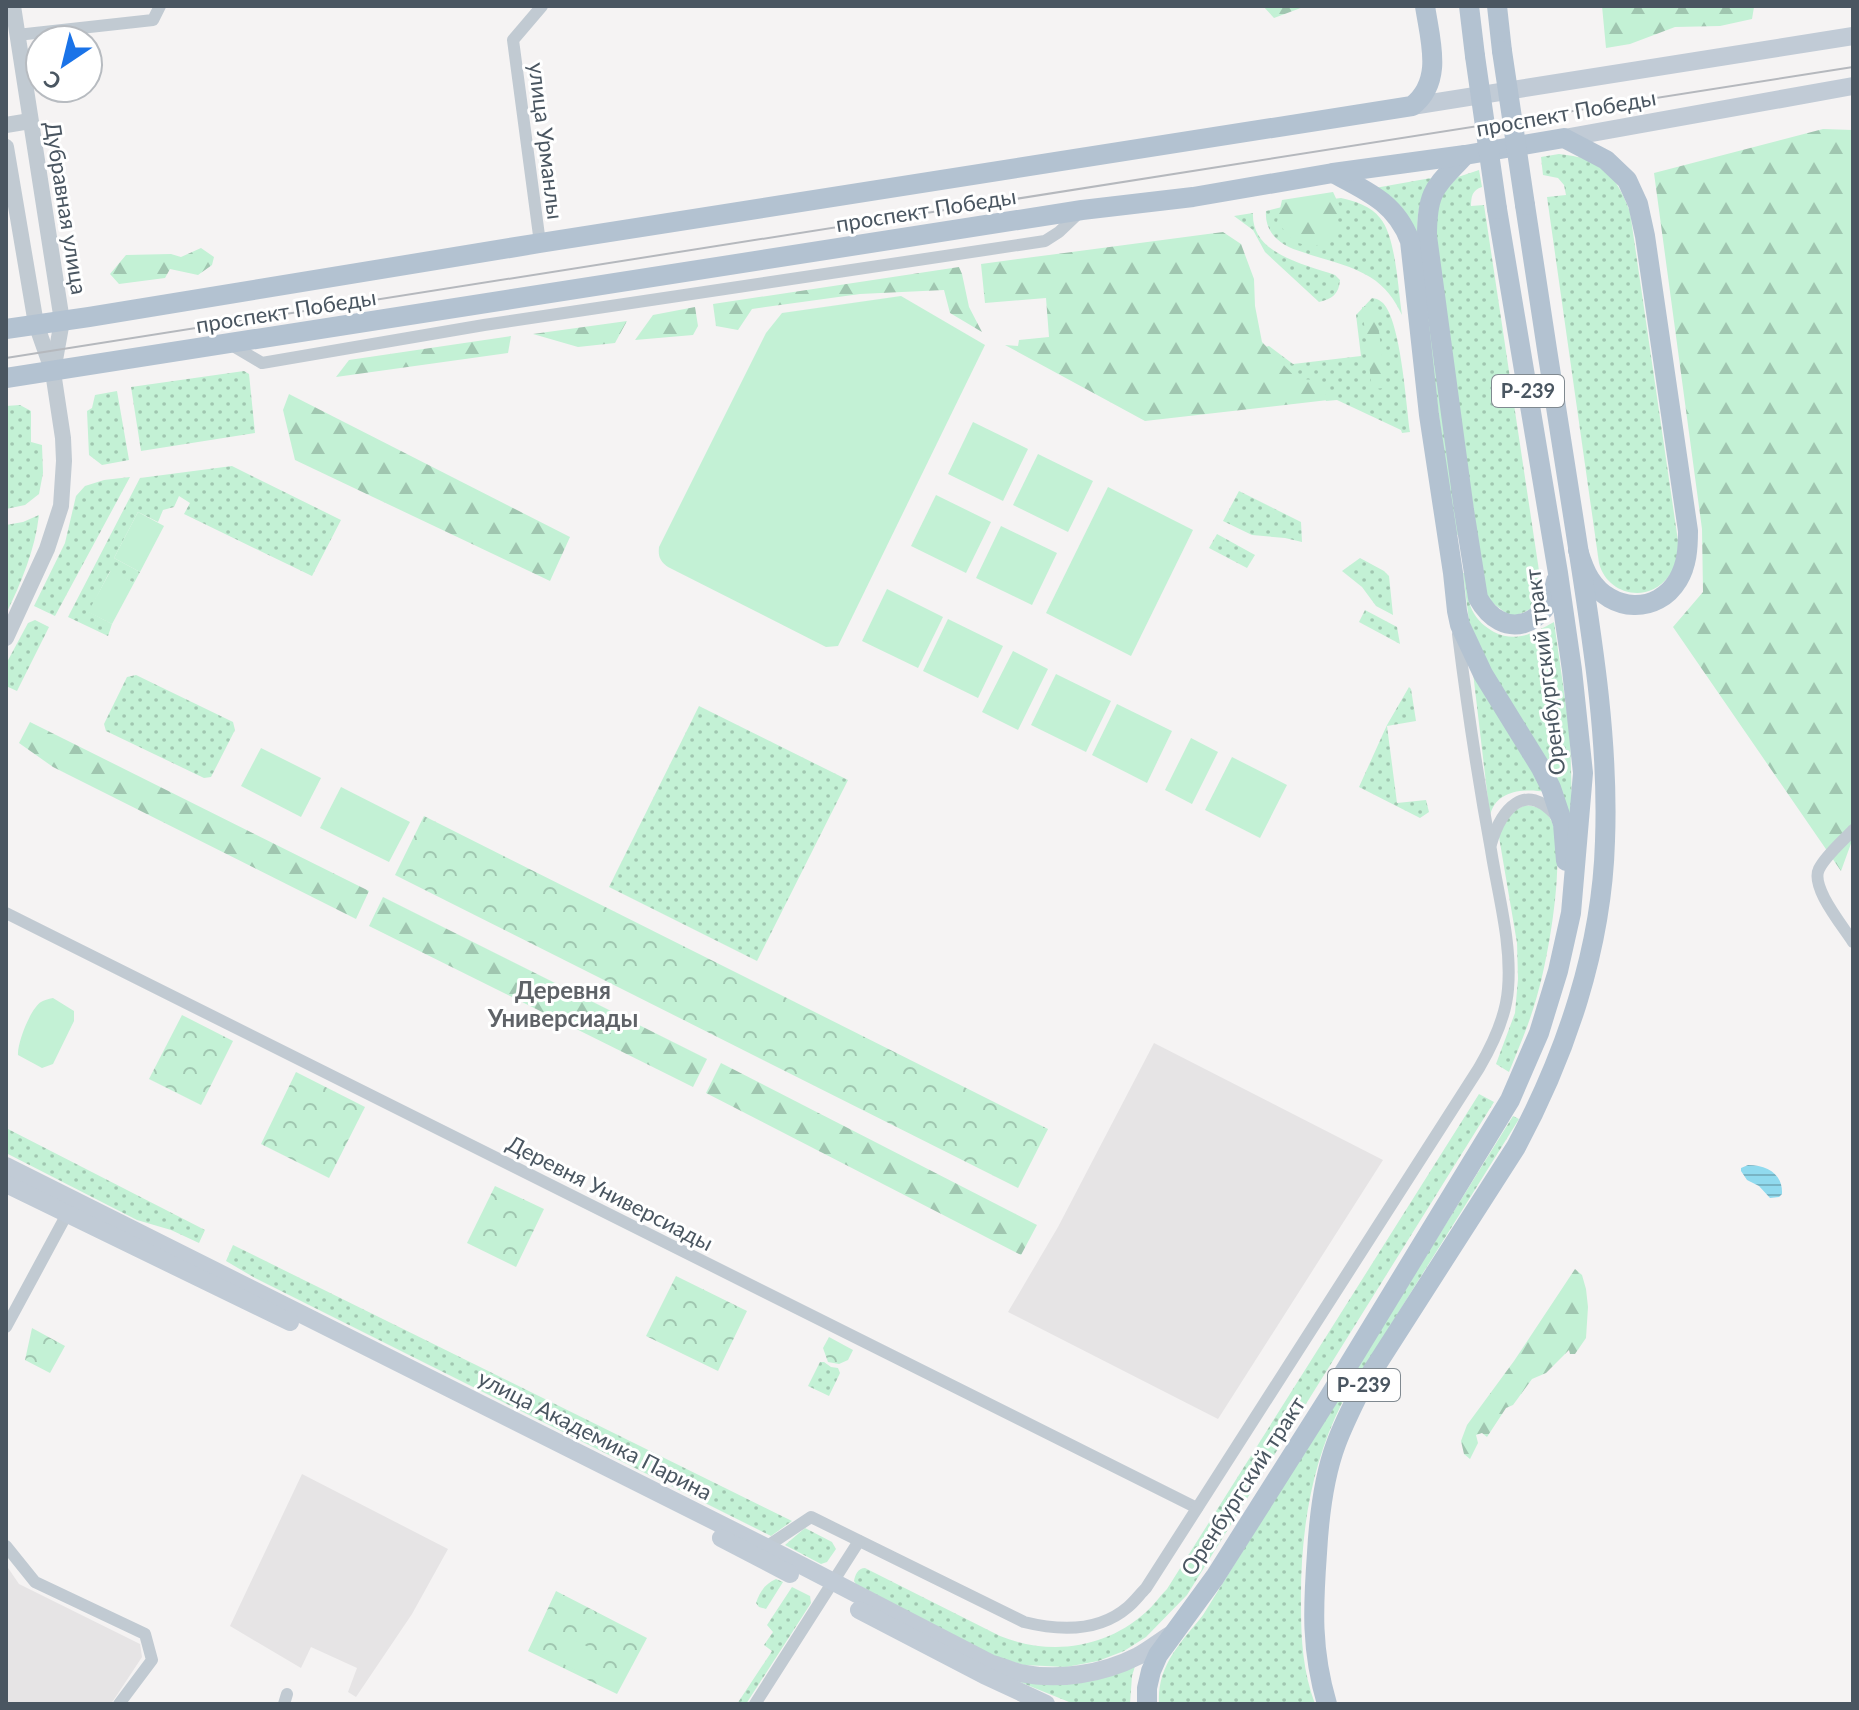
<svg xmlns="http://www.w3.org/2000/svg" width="1859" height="1710" font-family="Lato,sans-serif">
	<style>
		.education { fill: #e6e4e5 }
		.grass { fill: url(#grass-dots) }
		.forest { fill: url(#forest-firs) }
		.park { fill: url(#park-crowns) }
		.pitch { fill: #c3f1d5 }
		.water { fill: url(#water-rules) }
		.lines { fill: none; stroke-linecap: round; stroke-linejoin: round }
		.minor { stroke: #c1cad2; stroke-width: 12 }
		.tertiary { stroke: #c1cad2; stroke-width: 16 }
		.secondary { stroke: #c1cbd6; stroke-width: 18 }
		.primary { stroke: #b3c2d1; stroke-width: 20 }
		.tram { stroke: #b5b8bd; stroke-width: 2 }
		.primary-bridge { stroke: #b3c2d1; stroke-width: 20 }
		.labels { text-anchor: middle; stroke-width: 6; stroke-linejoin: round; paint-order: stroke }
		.shield { fill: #fff; stroke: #808990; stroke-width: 2 }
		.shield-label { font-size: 20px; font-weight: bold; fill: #4a5661 }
		.street-label { font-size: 22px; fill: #4a5661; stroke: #fff }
		.neighbourhood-label { font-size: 24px; font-weight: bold; fill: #5f6368; stroke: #fff }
	</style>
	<defs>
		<pattern id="grass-dots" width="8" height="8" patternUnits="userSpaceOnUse" patternTransform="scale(2)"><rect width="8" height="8" fill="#c3f1d5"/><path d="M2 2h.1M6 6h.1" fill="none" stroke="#a0c6b0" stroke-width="1.8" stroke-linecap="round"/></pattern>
		<pattern id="forest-firs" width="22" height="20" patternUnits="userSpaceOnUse" patternTransform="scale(2)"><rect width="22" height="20" fill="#c3f1d5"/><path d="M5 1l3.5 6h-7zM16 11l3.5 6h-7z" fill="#a0c6b0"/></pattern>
		<pattern id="park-crowns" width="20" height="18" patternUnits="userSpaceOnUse" patternTransform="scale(2)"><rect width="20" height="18" fill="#c3f1d5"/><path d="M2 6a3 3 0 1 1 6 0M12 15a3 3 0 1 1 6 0" fill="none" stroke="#a0c6b0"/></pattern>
		<pattern id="water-rules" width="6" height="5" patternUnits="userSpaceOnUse" patternTransform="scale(2)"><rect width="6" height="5" fill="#90daee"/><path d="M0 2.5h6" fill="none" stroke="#78b4c4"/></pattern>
	</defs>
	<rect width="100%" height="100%" fill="#f5f3f3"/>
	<!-- education -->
	<g class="education">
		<polygon points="1154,1043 1383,1160 1218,1419 1008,1312 1058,1227"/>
		<polygon points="302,1474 448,1549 412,1614 356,1697 348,1692 357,1668 311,1647 301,1668 230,1626"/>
		<polygon points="6,1565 19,1584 140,1644 142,1657 111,1704 6,1704"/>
	</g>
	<!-- grass -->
	<g class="grass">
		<path d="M1559,154C1600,158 1616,174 1630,212L1678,541C1678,555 1677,566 1668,577C1648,604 1607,595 1599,563L1547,197L1566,195L1564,185L1558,178L1543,175L1541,157Z"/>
		<path d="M1479,170L1482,187C1472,190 1471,197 1471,206L1484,205L1541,584C1541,608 1530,610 1511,617L1486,598L1431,209L1435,200L1458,177Z"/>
		<path d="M1431,178C1420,200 1416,212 1418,237L1460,534L1458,535L1455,534L1415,238L1375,188Z"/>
		<path d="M1341,198C1355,201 1371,206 1380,218C1396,236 1398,290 1402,315C1394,299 1386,287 1370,277C1352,266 1331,261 1311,255C1300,251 1286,248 1277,239C1269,232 1265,222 1266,211L1294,204Z"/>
		<path d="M1253,213C1251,254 1304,264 1335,275L1340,280C1339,294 1332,299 1319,302L1265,252L1253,230L1234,216Z"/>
		<path d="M1372,298C1378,299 1378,299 1383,303C1401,322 1406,404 1410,432L1402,433L1401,430L1337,400L1326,401L1319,381H1297L1265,347L1269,346L1293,364L1361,356L1356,315Z"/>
		<polygon points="244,371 249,374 255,433 141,451 131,387"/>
		<polygon points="117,391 129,460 102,465 89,455 87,411 92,408 95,395"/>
		<polygon points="20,405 31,411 31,442 42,445 43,473 39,494 25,505 6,509 6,406"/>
		<polygon points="232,466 341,520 312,576 184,514 190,503 179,496 174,507 163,510 158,522 138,512 114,558 140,572 134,583 110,571 89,612 112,624 108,636 68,617 140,478"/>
		<polygon points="130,477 55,616 34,606 65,543 76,496 85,486 104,480"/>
		<polygon points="1239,491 1301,522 1302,542 1285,538 1252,535 1223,521"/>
		<path d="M39,515C35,550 21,583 6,614V525L23,522Z"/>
		<polygon points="1217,534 1255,555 1247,568 1209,548"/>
		<polygon points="1360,558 1384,571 1389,576 1393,615 1376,606 1362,587 1342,571"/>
		<path d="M1463,573H1466C1467,585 1467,599 1472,610C1477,620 1485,627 1494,632C1516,643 1534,633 1554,622L1570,733L1573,842L1480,653L1470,629Z"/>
		<polygon points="1365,610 1397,627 1400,644 1359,622"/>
		<polygon points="35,620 49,627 17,691 6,686 6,664 28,623"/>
		<path d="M1472,664L1545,792C1523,788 1494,791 1490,817Z"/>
		<polygon points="136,675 233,722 235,730 211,777 204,778 106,731 104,724 127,677"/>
		<polygon points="1409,687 1411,689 1416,721 1387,726 1397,803 1426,800 1429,812 1420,818 1359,787 1387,725"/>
		<polygon points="699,706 848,780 757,961 609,887"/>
		<path d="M1525,805C1533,806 1541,807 1547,814C1571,839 1547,964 1537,996C1530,1022 1519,1047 1509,1072L1496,1064L1515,1013L1518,979L1517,943L1499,837L1504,817Z"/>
		<path d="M1479,1094L1494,1102L1187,1595L1146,1637L1124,1651L1098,1661L1066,1667L1024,1665L989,1655L856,1584L854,1581C855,1575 858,1568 865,1568L1000,1636C1050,1656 1105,1649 1146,1612C1154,1605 1160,1596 1167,1589Z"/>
		<path d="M1513,1116L1519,1119L1342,1403C1310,1467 1300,1536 1301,1607C1301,1640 1303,1672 1315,1704H1159C1157,1665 1180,1644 1203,1615Z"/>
		<polygon points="6,1128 205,1230 199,1243 171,1230 137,1220 6,1153"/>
		<polygon points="233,1245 792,1521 771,1536 255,1278 226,1261"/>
		<polygon points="820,1362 824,1362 831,1367 838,1368 840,1373 829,1396 808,1386"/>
		<polygon points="805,1528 832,1542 836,1549 827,1562 821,1564 785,1545"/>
		<path d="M776,1579L783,1582L766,1609L759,1607L756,1603C760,1591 765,1584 776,1579Z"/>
		<polygon points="792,1587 810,1596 811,1603 746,1704 737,1704 772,1651 764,1645 773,1632 767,1625"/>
		<polygon points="1136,1663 1132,1676 1130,1704 1074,1704 1015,1680"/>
	</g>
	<!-- forest -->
	<g class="forest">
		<polygon points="1263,6 1306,6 1274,18"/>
		<polygon points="1602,6 1727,6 1729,8 1754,7 1752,19 1720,26 1675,27 1630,44 1606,48"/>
		<polygon points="1823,129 1853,130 1853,744 1851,745 1853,750 1853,838 1841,871 1673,627 1703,592 1702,529 1654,173"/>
		<polygon points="1333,192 1341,209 1332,237 1314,247 1294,242 1277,222 1282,200"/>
		<polygon points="1223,232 1241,244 1254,279 1255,306 1262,342 1297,379 1320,380 1328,400 1145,421 1005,345 1018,346 1019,340 1049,337 1046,298 985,303 981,264"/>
		<polygon points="201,248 214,257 212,265 198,275 170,269 165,278 119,284 110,274 126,255 171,254 181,257"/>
		<polygon points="959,267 962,274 969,307 982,332 950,313 944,290 860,294 752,309 738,330 716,326 713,304"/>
		<polygon points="695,307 698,326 693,335 635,340 653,315"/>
		<polygon points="1362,307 1376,307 1386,388 1372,389"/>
		<polygon points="627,321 615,343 578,347 533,334"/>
		<polygon points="511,336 508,353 336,377 349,360"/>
		<polygon points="289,394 570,537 550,581 295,460 283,410"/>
		<polygon points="30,722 369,891 356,919 53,767 19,743"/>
		<polygon points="383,897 707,1059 693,1087 369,926"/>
		<polygon points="721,1063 1037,1225 1021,1255 706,1093"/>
		<polygon points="1575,1269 1582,1275 1586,1289 1588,1307 1586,1338 1575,1354 1570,1354 1569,1350 1546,1373 1532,1379 1513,1405 1506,1408 1487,1437 1482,1433 1476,1435 1478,1443 1470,1459 1464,1454 1461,1441 1467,1425 1514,1361"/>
	</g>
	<!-- park -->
	<g class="park">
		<polygon points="424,816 1048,1129 1018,1188 395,875"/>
		<polygon points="182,1015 233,1041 201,1105 149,1079"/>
		<polygon points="296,1072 365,1107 329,1178 261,1144"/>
		<polygon points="495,1186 544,1209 516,1267 467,1243"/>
		<polygon points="676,1276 747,1311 718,1371 646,1336"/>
		<polygon points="32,1328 65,1346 50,1373 25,1360"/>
		<polygon points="829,1337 853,1350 848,1360 839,1364 828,1362 823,1348"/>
		<polygon points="556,1591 647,1638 617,1694 528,1651"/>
	</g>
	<!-- pitch -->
	<g class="pitch">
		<path d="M901,296L985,345L838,646L826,647L668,567C660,561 658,557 659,547L766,333L782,313Z"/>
		<polygon points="973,422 1028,449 1003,501 948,474"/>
		<polygon points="1038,454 1093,481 1068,532 1013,505"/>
		<polygon points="1108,487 1193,530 1131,656 1046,613"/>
		<polygon points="936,495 991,522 966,573 911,546"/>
		<polygon points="138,512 164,526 140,572 114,558"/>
		<polygon points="1001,526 1057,553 1032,605 976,578"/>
		<polygon points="111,570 134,583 112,624 88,612"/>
		<polygon points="887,589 943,617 918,668 862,641"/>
		<polygon points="948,619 1003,646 978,698 923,671"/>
		<polygon points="1013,651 1048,669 1018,730 982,712"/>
		<polygon points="1056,674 1111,701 1086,752 1031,725"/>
		<polygon points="1117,704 1172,731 1147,783 1092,755"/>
		<polygon points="1191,738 1218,752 1192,804 1165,790"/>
		<polygon points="261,748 321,778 301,817 241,786"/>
		<polygon points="1232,757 1287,785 1260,838 1205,810"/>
		<polygon points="341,787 410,822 389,862 320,828"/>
		<path d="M53,998L74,1011V1021L53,1064L42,1068L18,1055C17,1044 30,1009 41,1002C44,1000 48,999 53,998Z"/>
		<polygon points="565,1635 608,1657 596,1680 553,1659"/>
	</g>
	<!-- water -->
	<path class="water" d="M1748,1165C1767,1165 1783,1174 1782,1194L1779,1197L1770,1198L1759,1186L1747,1180L1741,1171V1168Z"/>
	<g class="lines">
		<!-- minor -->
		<g class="minor">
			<polyline points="17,35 153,20 160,6"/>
			<polyline points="540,243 513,40 542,6"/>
			<polyline points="230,344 262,363 484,325 1045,241 1059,232 1081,211"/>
			<path d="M1853,830C1842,842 1826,855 1819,869C1810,887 1843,926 1853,942"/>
			<path d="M1491,844C1501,810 1525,779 1557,817"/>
			<polyline points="6,913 1197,1508"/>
			<polyline points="6,1327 67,1214"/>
			<polyline points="6,1546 35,1582 145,1634 152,1660 119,1704"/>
			<path d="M766,1547L811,1517L1024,1622C1060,1631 1099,1632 1128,1607C1135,1601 1140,1594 1146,1588L1479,1068C1493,1044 1506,1017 1508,989C1512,943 1498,895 1491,850C1478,779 1467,706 1458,634"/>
			<polyline points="284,1704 287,1694"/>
			<polyline points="755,1704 859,1541"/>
		</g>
		<!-- tertiary -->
		<g class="tertiary">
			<polyline points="13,6 62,321 53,371"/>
			<polyline points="6,125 30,121"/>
			<polyline points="6,147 36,324 53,372 63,438 64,461 61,506 47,549 6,638"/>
		</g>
		<!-- secondary -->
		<g class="secondary">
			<polyline points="1412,106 1853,36"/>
			<polyline points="1564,138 1853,86"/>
			<path d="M6,1166L766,1547L990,1663C1000,1666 1010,1670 1020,1673C1058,1681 1103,1674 1138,1656C1149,1650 1159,1642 1170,1635"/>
			<polyline points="6,1184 290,1322"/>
			<polyline points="721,1538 790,1574"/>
			<polyline points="859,1610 984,1675 1046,1704"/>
		</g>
		<!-- primary -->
		<g class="primary">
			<polyline points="1469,6 1475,56"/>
			<polyline points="1497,6 1502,51"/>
			<path d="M1465,155C1436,187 1427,189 1427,236L1464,510L1478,598C1503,643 1548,626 1556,581"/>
			<path d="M1333,173C1367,191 1396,203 1410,241L1429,415L1453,573L1457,611L1460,625L1483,674L1541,768L1551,788L1563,824L1566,861"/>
			<path d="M6,329L89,317L540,243L1412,106C1444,81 1430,40 1425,6"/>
			<path d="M6,378L1082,210L1193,197L1333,173L1465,155L1564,138L1606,160L1627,180L1638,204L1645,236L1688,531C1688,548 1687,565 1678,580C1657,615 1611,612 1590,579C1584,570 1581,560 1578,550"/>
			<polyline points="1147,1704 1147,1688 1151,1671 1158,1655 1215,1577 1329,1397 1510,1100 1539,1033 1558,971 1571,913 1583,773 1572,670 1558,573 1497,209"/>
			<path d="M1327,1704C1311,1650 1313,1608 1317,1553C1319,1517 1323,1479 1336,1444C1343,1425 1352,1407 1361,1389L1516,1147C1566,1054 1602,948 1605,841C1609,736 1591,632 1575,528C1558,420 1541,313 1525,205"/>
		</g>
		<!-- tram -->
		<polyline class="tram" points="6,358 1853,67"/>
		<!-- primary-bridge -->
		<g class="primary-bridge">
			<polyline points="1502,51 1525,205"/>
			<polyline points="1475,56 1497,209"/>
		</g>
	</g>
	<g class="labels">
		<!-- shield labels -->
		<g class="shield">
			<rect x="1492" y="375" width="72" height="32" rx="6"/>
			<rect x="1328" y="1369" width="72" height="32" rx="6"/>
		</g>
		<g class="shield-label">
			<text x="1528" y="398">Р-239</text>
			<text x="1364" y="1392">Р-239</text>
		</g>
		<!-- street labels -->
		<g class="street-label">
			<text transform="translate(1566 113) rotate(-10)" y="8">проспект Победы</text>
			<text transform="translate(546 141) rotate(83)" y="8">улица Урманлы</text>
			<text transform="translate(66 208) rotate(81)" y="8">Дубравная улица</text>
			<text transform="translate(926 210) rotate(-9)" y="8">проспект Победы</text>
			<text transform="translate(286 311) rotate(-9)" y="8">проспект Победы</text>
			<text transform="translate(1545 672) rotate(-97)" y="8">Оренбургский тракт</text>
			<text transform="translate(610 1193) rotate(27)" y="8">Деревня Универсиады</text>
			<text transform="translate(595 1435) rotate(27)" y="8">улица Академика Парина</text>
			<text transform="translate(1243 1486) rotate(-57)" y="8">Оренбургский тракт</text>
		</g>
		<!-- neighbourhood labels -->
		<g class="neighbourhood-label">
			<text x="563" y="999">Деревня<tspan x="563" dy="28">Универсиады</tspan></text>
		</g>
	</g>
	<!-- border -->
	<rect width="1859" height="1710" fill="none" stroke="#4a5661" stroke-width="16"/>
	<!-- north arrow -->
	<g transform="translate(64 64) rotate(215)"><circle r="38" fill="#ffffff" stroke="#b7bbc0" stroke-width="2"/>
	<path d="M0-6L14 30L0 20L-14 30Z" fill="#1a73e8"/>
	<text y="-12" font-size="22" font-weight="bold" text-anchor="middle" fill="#4a5661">С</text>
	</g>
</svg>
